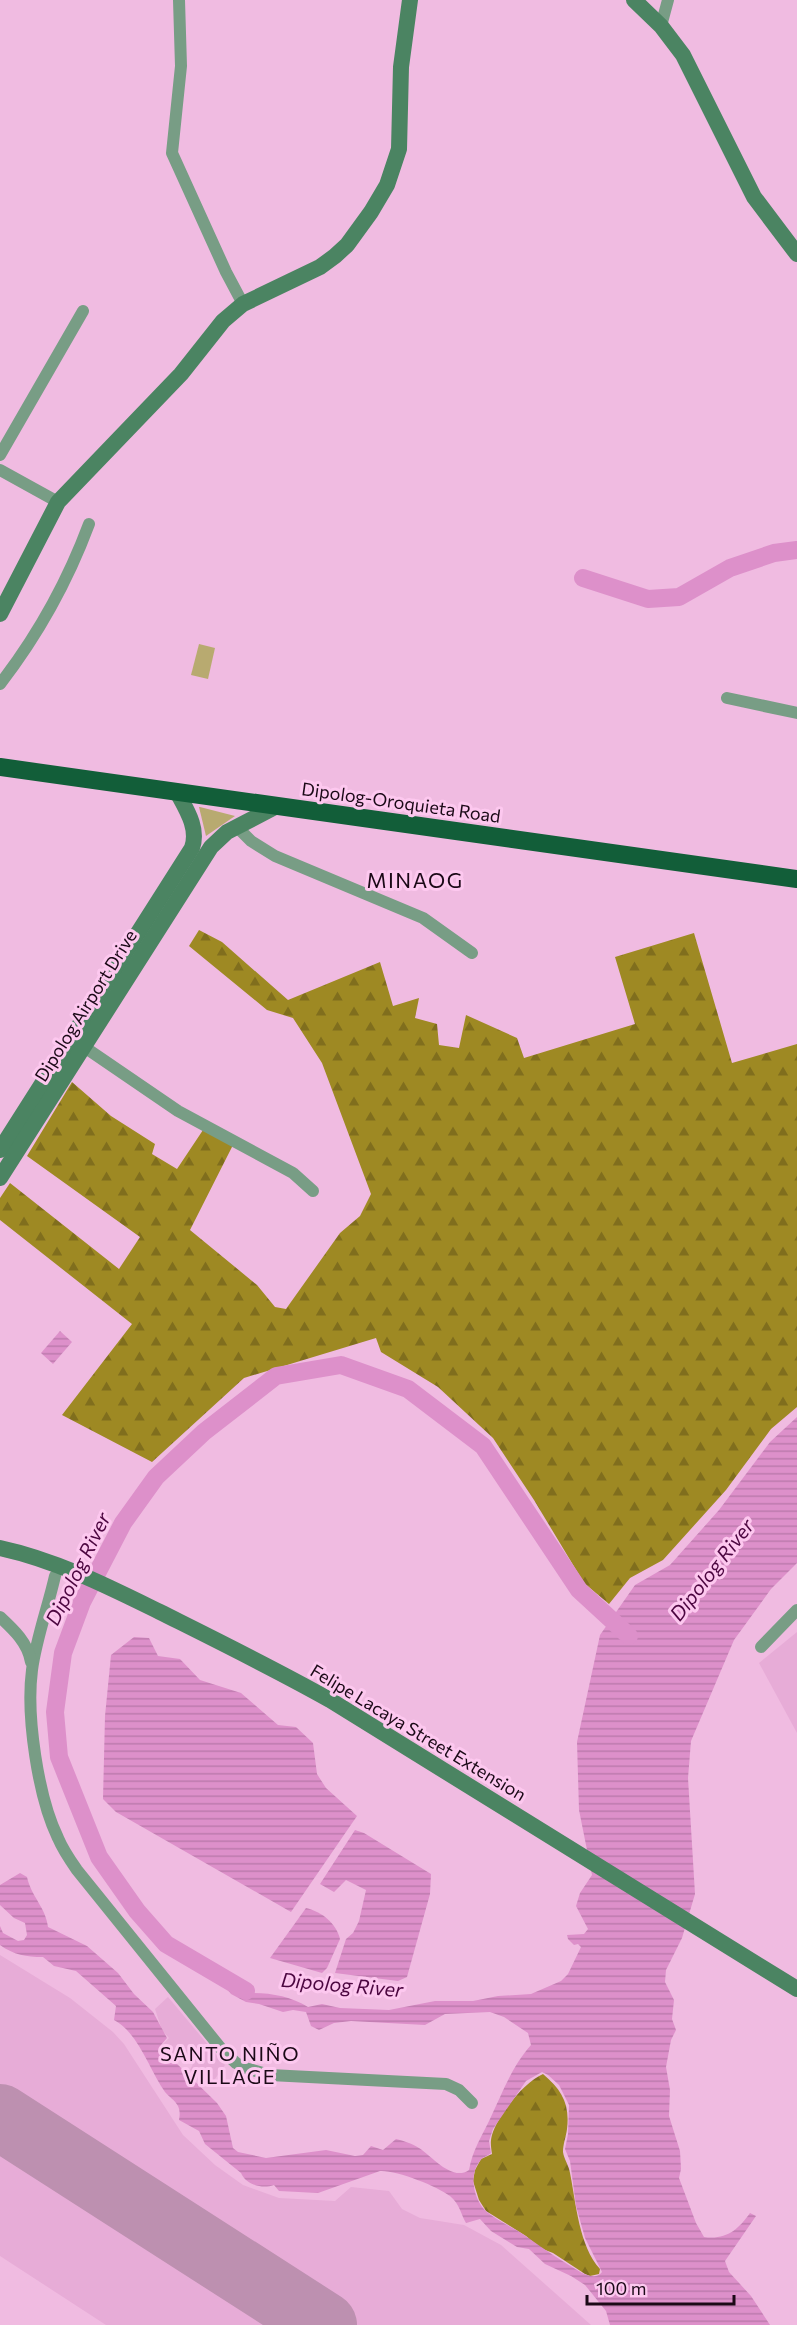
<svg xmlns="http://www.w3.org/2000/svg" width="797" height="2325" font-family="Commissioner,sans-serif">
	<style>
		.built { fill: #e7acd7 }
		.green { fill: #b8aa70 }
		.forest { fill: url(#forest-firs) }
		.water { fill: url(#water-rules); fill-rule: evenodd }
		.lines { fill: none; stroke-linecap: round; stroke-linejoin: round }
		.river { stroke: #dd90ca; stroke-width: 18 }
		.runway { stroke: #bd90b0; stroke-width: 66 }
		.street { stroke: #789d85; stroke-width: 12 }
		.secondary { stroke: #4b8462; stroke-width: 16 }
		.highway { stroke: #125e39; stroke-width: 18 }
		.labels { text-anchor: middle; stroke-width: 6; stroke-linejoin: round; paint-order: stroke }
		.street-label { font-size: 18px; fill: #1b0917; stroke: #fdc8ef }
		.water-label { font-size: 20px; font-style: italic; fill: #4c0640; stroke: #fdc8ef }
		.neighbourhood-label { font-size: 20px; letter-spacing: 1.5px; fill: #1b0917; stroke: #fdc8ef }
		.quarter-label { font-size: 21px; letter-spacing: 1.5px; fill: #1b0917; stroke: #fdc8ef }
	</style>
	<defs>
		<pattern id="forest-firs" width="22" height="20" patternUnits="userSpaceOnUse" patternTransform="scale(1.5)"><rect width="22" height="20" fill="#9e8923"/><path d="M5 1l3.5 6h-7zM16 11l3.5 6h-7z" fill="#806e1d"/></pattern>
		<pattern id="water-rules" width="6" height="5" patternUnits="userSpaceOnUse" patternTransform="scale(1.5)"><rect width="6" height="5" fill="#dd90ca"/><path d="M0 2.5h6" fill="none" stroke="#bd7bad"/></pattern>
	</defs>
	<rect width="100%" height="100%" fill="#f0bbe1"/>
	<!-- built -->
	<g class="built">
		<polygon points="797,1632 797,1733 759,1663"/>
		<polygon points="0,1955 70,1998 113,2032 124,2044 183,2135 215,2165 243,2185 279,2198 335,2201 351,2187 389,2191 402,2209 420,2218 464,2225 501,2245 591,2325 106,2325 0,2256"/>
		<polygon points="168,1997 225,2065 212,2083 190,2070 193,2064 185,2054 175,2061 162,2045 169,2038 162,2030 155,2009"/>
	</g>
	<!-- green -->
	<g class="green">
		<polygon points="199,644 215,648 208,679 191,675"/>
		<polygon points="199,807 200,807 235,816 206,836"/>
	</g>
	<!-- forest -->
	<g class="forest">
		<polygon points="199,930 222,942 288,1000 380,962 393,1006 419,998 415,1018 437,1024 439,1045 459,1048 466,1015 517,1038 524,1058 635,1024 615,957 694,933 732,1063 797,1044 797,1407 771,1429 726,1490 663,1560 630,1578 609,1604 584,1583 534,1500 493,1438 438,1387 381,1352 376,1338 244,1378 152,1462 62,1415 132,1324 0,1220 0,1198 10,1183 119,1269 140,1237 27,1156 72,1082 111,1116 155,1144 152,1154 177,1169 203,1130 233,1145 190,1230 257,1285 275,1307 286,1309 340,1233 360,1216 371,1194 322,1063 293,1018 267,1010 189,946"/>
		<path d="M543,2074C562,2090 570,2104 567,2129C566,2137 563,2144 563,2152C564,2159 569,2166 570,2173C576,2203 579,2246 600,2269L599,2274L590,2276L585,2274L553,2253L540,2248L526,2236L486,2211L479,2200L473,2181L475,2170L481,2159L492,2154C491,2147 490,2142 492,2135C498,2115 524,2082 543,2074Z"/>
	</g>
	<!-- water -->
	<g class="water">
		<polygon points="60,1331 72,1342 53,1364 41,1353"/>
		<path d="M797,1417V1563L771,1589L734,1640L691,1741L688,1778L695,1894L682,1938L666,1970L665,1982L674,2000L672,2019L676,2030L671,2040L666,2067L670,2090L669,2116L680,2151L681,2169L679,2178L696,2223L704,2237C726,2240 738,2230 750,2213L756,2216L725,2261L729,2272L751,2296L770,2325H610L606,2311L585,2285L571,2276L545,2264L529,2249L517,2247L491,2231L480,2219L466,2223C461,2215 460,2204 450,2196C437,2186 396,2170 380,2171L318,2193L279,2191L274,2185C262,2189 246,2185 241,2173L205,2144L199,2131L179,2120C180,2114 180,2111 178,2106C175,2100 169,2097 165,2092C150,2071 138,2032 114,2020L116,2006L76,1971L54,1966L43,1957C26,1957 14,1955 0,1945V1926L3,1933L18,1941L24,1940L27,1935L25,1923L14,1918L0,1905V1885L20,1873L27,1877C31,1896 46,1908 48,1927L87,1946L118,1973L134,1994L153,2012L167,2038L161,2045L175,2062L217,2103L226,2116L233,2148L238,2152L266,2158L326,2150L355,2156L363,2155L371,2146L383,2150L396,2139C404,2141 411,2143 419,2148C432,2156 452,2182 469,2170C473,2149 481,2138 490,2119C502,2094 512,2066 531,2045L528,2033L504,2017L490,2012L445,2014L425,2025L351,2021L334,2023L319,2030L311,2026L306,2012L293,2010L283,2012L259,2004L246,2002L231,1994L223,1984L225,1976L246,1984L253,1993C272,1993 292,1997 308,2007L322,2004L340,2008L389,2010L435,2001H473L498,1996L531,1994L561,1981L568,1974L581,1947L578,1944L574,1945L568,1939L567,1935L584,1934L588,1929L576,1906L580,1893L592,1875L579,1810L577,1742L600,1635L635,1585L670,1565L719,1510L770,1442ZM542,2072L548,2075L559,2085L569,2105L568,2134L565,2149L570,2161L576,2206L585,2238L602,2272C597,2279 589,2276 582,2273C563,2262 545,2250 527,2237C515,2228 499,2222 487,2212C474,2201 468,2175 480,2161C482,2157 488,2156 491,2153L489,2141L493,2129L526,2081Z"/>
		<polygon points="134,1637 149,1638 158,1656 180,1659 200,1680 241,1693 278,1725 296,1727 313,1743 317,1774 326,1788 357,1816 291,1912 116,1812 103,1799 105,1716 111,1655"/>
		<polygon points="355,1830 364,1833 431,1874 430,1894 407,1977 398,1981 335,1973 346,1939 353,1933 359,1921 366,1890 346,1880 334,1892 320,1884"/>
		<path d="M306,1908C322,1912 336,1923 340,1939L327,1968L322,1973L270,1958Z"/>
	</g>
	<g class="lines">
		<!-- river -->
		<g class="river">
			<polyline points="583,578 648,599 679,597 730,568 774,553 797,550"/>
			<polyline points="246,1991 166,1944 137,1911 99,1857 59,1757 55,1712 63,1653 82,1602 123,1523 156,1477 204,1432 276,1376 341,1365 408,1389 483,1446 579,1590 629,1636"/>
		</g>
		<!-- runway -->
		<polyline class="runway" points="0,2117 324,2325"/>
		<!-- street -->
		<g class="street">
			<polyline points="179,0 181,66 172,153 226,272 243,304"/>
			<polyline points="661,26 668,0"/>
			<polyline points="0,455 83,311"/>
			<polyline points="0,470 58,502"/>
			<path d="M0,684C38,635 67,583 89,524"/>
			<polyline points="727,698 797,713"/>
			<polyline points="237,827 251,841 275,856 423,918 472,953"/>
			<polyline points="77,1042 178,1111 293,1173 313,1191"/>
			<path d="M55,1576C48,1607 36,1639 32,1670C26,1716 38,1797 58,1838C63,1850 70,1860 77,1870L223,2051L236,2063L245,2068L270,2075L446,2084L459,2090L472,2103"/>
			<path d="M0,1617C14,1630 28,1643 31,1662"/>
			<polyline points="761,1647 797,1610"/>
		</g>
		<!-- secondary -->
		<g class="secondary">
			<polyline points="634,0 661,26 683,55 754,197 797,254"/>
			<polyline points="0,614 58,502 181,374 223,321 243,304 320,267 335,256 347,245 371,212 387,185 399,149 401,67 410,0"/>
			<path d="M0,1150L192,848C199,828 186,809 177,792"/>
			<polyline points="0,1178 211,847 227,832 277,806"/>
			<path d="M0,1548C56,1560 109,1587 160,1612C218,1641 275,1669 330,1700L797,1989"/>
		</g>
		<!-- highway -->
		<polyline class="highway" points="0,767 797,879"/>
	</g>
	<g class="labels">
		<!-- street labels -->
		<g class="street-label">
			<text transform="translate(401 803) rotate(8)" y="6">Dipolog-Oroquieta Road</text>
			<text transform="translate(86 1006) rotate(-58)" y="6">Dipolog Airport Drive</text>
			<text transform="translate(418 1733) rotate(31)" y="6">Felipe Lacaya Street Extension</text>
		</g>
		<!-- water labels -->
		<g class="water-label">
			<text transform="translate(78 1569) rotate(-64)" y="7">Dipolog River</text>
			<text transform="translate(712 1570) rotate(-52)" y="7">Dipolog River</text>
			<text transform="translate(342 1985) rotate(5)" y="7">Dipolog River</text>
		</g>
		<!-- neighbourhood labels -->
		<g class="neighbourhood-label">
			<text x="230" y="2061">SANTO NIÑO<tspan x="230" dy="23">VILLAGE</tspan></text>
		</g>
		<!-- quarter labels -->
		<g class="quarter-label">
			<text x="415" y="888">MINAOG</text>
		</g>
	</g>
	<!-- scale -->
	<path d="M587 2295v9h147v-9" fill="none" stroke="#1b0917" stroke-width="3"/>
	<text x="596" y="2295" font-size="18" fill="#1b0917" stroke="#fdc8ef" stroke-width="4.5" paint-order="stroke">100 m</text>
</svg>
